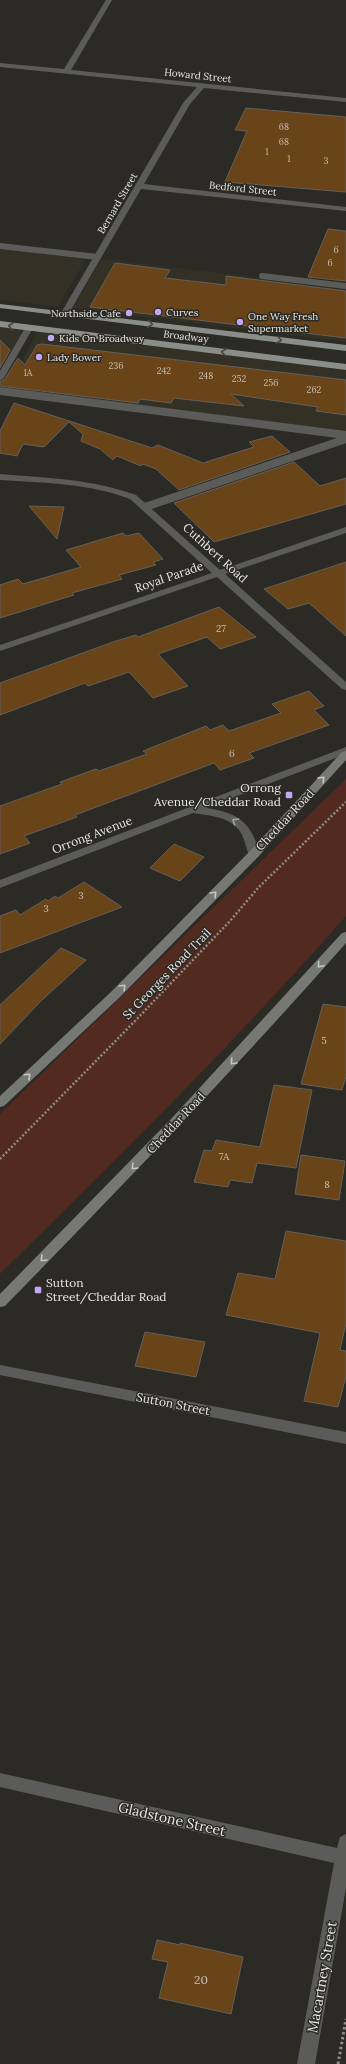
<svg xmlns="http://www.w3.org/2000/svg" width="346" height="2064" font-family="Lora,serif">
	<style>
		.built { fill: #333125 }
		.green { fill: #532a20 }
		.building { fill: #694418; stroke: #65605b }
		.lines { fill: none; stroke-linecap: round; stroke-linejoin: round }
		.path-far1 { stroke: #8d8c87; stroke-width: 2.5; stroke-dasharray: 2 2; stroke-linecap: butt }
		.path { stroke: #8d8c87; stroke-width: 3; stroke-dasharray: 2.5 2.5; stroke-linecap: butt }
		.lane-far1 { stroke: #5b5c5a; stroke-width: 6 }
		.lane { stroke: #5b5c5a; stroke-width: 8 }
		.street { fill: #5b5c5a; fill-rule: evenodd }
		.secondary { fill: #767874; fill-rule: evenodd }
		.primary { fill: #8b8e88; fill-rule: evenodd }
		.oneway { stroke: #484842 }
		.oneway2 { stroke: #c6c6c2 }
		.oneway3 { stroke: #a2a29f }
		.poi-dot { fill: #c2a8f2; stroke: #2b2a24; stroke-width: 1.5 }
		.labels { text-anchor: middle; stroke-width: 3; stroke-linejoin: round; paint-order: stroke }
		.far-number-label { font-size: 9px; fill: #c8beb1 }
		.far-street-label { font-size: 10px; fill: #e8e7e4; stroke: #2b2a24 }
		.far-poi-label { font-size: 10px; fill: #e8e7e4; stroke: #2b2a24; text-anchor: start }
		.number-label { font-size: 10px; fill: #c8beb1 }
		.street-label { font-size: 12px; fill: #e8e7e4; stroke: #2b2a24 }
		.poi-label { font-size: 12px; fill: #e8e7e4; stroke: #2b2a24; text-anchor: end }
		.near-number-label { font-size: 12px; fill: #c8beb1 }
		.near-street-label { font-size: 14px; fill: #e8e7e4; stroke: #2b2a24 }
	</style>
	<rect width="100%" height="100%" fill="#2b2a24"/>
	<!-- built -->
	<g class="built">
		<polygon points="0,247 87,257 58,307 0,300"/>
		<polygon points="101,259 346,288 346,342 73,308"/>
		<polygon points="0,325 29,328 0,375"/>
		<polygon points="39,329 346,371 346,435 5,392"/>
	</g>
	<!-- green -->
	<path class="green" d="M346,779V916C236,1041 118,1158 0,1274V1114Z"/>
	<!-- building -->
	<g class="building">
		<polygon points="246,108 346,117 346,192 225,182 247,131 235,130"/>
		<polygon points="328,229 346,231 346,281 308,277"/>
		<polygon points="115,263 170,270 165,278 226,285 226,276 346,291 346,338 90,307"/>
		<polygon points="0,340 10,350 0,368"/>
		<polygon points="42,344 346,380 346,415 316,411 318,407 231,394 244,406 174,398 171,403 140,399 138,403 0,386 0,382 5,379 18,358 25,365 37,345"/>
		<polygon points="14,403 152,448 158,445 203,463 254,447 249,442 272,436 290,452 179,490 156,469 143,464 141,466 117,456 113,460 100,449 81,441 83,434 69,422 44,447 23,444 17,456 0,453 0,431"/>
		<polygon points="294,462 320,486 346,478 346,504 214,542 174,503"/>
		<polygon points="29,506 64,507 57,539"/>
		<polygon points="123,533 126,536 139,533 163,559 153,562 156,565 119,575 122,579 72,593 74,595 0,618 0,585 18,579 23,584 81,567 66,550"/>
		<polygon points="346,562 346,636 309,603 288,609 264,589"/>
		<polygon points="219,607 256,637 220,649 207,637 158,654 188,686 153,698 129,672 88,686 85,683 0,715 0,683 113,642 136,635 138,637"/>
		<polygon points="309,691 324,706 314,710 329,725 249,753 254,758 220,770 214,763 75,815 77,817 24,836 30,843 0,854 0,806 62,784 60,782 96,769 99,771 147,754 143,751 206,726 210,730 223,725 229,731 281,713 272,704"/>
		<polygon points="174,844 204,857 180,881 150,868"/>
		<polygon points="84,882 122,907 0,953 0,916 16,910 20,915 46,899 48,901 55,896 58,898"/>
		<polygon points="61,948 86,960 42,1000 0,1044 0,1005"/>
		<polygon points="323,1004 346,1007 346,1076 342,1090 301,1084"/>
		<polygon points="274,1085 312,1090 296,1168 257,1163 252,1183 230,1180 228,1187 194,1182 204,1150 212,1151 216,1140 260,1147"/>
		<polygon points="301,1155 345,1161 339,1200 295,1194"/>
		<polygon points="286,1231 346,1241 346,1323 340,1350 346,1351 346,1376 338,1407 304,1401 320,1333 226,1315 238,1273 275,1279"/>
		<polygon points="145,1332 205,1342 196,1377 135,1366"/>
		<polygon points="157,1940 180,1945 180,1943 243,1957 231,2014 159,1998 168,1962 152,1959"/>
	</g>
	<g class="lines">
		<!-- path-far1 -->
		<polyline class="path-far1" points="0,1159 135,1021 230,921 258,888 346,802"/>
		<!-- path -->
		<polyline class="path" points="338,2064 346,2019"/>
		<!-- lane-far1 -->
		<g class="lane-far1">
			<polyline points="0,246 98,257"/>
			<polyline points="262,276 346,286"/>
		</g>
		<!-- lane -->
		<g class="lane">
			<polyline points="0,391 346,435"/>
			<polyline points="145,507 346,439"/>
		</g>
		<!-- street -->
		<g class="street">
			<polygon points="106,0 112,0 71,70 346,98 346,102 204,88 190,104 144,184 346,207 346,211 141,189 69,313 62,315 61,313 183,103 197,87 0,67 0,63 64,69"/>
			<polygon points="29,325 33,328 4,378 0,381 0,371 25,328"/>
			<path d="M0,474C47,478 92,479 136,495L220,570L346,527V533L225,574L346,682V690L342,689L217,577L0,651V645L212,573L130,499C88,483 44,483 0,480Z"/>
			<path d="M346,747V754L206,808C239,813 251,822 260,854L258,857H250C246,849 245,840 241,833C231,816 210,816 193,813L0,888V880Z"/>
			<polygon points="0,1365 346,1432 346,1444 0,1375"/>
			<polygon points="0,1773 337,1848 340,1837 346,1834 346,1888 315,2064 297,2064 334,1863 0,1787"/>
		</g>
		<!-- secondary -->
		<g class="secondary">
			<polygon points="346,751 346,760 258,857 120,997 4,1106 0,1107 0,1096 112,991 250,851 342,752"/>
			<path d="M346,932V943C236,1068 121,1187 5,1306L0,1307V1294L171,1119L342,933Z"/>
		</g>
		<!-- primary -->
		<g class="primary">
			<polygon points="0,304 346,345 346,351 0,308"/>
			<polygon points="0,321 346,364 346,370 0,327"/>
		</g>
	</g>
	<!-- one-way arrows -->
	<defs><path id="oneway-chevron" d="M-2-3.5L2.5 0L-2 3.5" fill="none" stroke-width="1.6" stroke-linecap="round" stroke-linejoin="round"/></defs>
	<g class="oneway">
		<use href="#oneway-chevron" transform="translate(150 324) rotate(7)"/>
		<use href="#oneway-chevron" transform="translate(11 326) rotate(-173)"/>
		<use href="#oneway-chevron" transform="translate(279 340) rotate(7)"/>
		<use href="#oneway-chevron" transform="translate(224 352) rotate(-173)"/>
	</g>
	<g class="oneway2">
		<use href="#oneway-chevron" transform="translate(322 779) rotate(-47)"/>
		<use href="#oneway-chevron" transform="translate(214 894) rotate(-45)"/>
		<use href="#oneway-chevron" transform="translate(320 965) rotate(131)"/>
		<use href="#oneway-chevron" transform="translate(123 987) rotate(-45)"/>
		<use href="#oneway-chevron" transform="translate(233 1062) rotate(133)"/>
		<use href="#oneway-chevron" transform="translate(28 1076) rotate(-43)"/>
		<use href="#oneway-chevron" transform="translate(134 1167) rotate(135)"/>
		<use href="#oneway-chevron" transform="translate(43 1259) rotate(135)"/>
	</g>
	<use class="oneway3" href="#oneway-chevron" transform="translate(235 821) rotate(-147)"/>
	<!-- markers -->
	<g class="poi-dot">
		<circle cx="158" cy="312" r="4"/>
		<circle cx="129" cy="313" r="4"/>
		<circle cx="240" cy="322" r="4"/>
		<circle cx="51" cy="338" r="4"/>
		<circle cx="39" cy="357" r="4"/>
		<rect x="285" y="791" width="8" height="8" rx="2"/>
		<rect x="34" y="1286" width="8" height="8" rx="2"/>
	</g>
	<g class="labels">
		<!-- far-number labels -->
		<g class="far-number-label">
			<text x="284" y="130">68</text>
			<text x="284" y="145">68</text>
			<text x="267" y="155">1</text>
			<text x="289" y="162">1</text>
			<text x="326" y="164">3</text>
			<text x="336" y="253">6</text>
			<text x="330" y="266">6</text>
			<text x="116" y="369">236</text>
			<text x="164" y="374">242</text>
			<text x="28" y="376">1A</text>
			<text x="206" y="379">248</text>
			<text x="239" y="382">252</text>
			<text x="271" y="386">256</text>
			<text x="314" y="393">262</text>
		</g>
		<!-- far-street labels -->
		<g class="far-street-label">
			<text transform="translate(198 75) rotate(6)" y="4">Howard Street</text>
			<text transform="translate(243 188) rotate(6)" y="4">Bedford Street</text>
			<text transform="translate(117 203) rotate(-60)" y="4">Bernard Street</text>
			<text transform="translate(186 336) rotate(7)" y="4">Broadway</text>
		</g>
		<!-- far-poi labels -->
		<g class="far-poi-label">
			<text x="166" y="316">Curves</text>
			<text x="121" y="317" text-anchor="end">Northside Cafe</text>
			<text x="248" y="320">One Way Fresh<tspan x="248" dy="12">Supermarket</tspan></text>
			<text x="59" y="342">Kids On Broadway</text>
			<text x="47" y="361">Lady Bower</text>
		</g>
		<!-- number labels -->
		<g class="number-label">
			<text x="221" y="632">27</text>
			<text x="232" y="757">6</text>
			<text x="81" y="899">3</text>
			<text x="46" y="912">3</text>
			<text x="324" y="1044">5</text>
			<text x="224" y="1160">7A</text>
			<text x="327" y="1188">8</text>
		</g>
		<!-- street labels -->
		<g class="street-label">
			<text transform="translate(215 553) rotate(42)" y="4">Cuthbert Road</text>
			<text transform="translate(169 577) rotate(-19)" y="4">Royal Parade</text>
			<text transform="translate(285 820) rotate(-47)" y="4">Cheddar Road</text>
			<text transform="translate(92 835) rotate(-21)" y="4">Orrong Avenue</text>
			<text transform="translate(167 974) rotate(-46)" y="4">St Georges Road Trail</text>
			<text transform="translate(176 1123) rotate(-47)" y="4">Cheddar Road</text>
			<text transform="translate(173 1404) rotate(11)" y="4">Sutton Street</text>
		</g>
		<!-- poi labels -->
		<g class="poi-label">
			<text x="281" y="792">Orrong<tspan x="281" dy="14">Avenue/Cheddar Road</tspan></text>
			<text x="46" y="1287" text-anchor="start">Sutton<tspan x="46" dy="14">Street/Cheddar Road</tspan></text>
		</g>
		<!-- near-number labels -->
		<g class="near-number-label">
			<text x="201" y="1984">20</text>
		</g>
		<!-- near-street labels -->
		<g class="near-street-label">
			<text transform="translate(172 1819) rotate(13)" y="5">Gladstone Street</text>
			<text transform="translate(322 1977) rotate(-80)" y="5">Macartney Street</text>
		</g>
	</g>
</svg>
